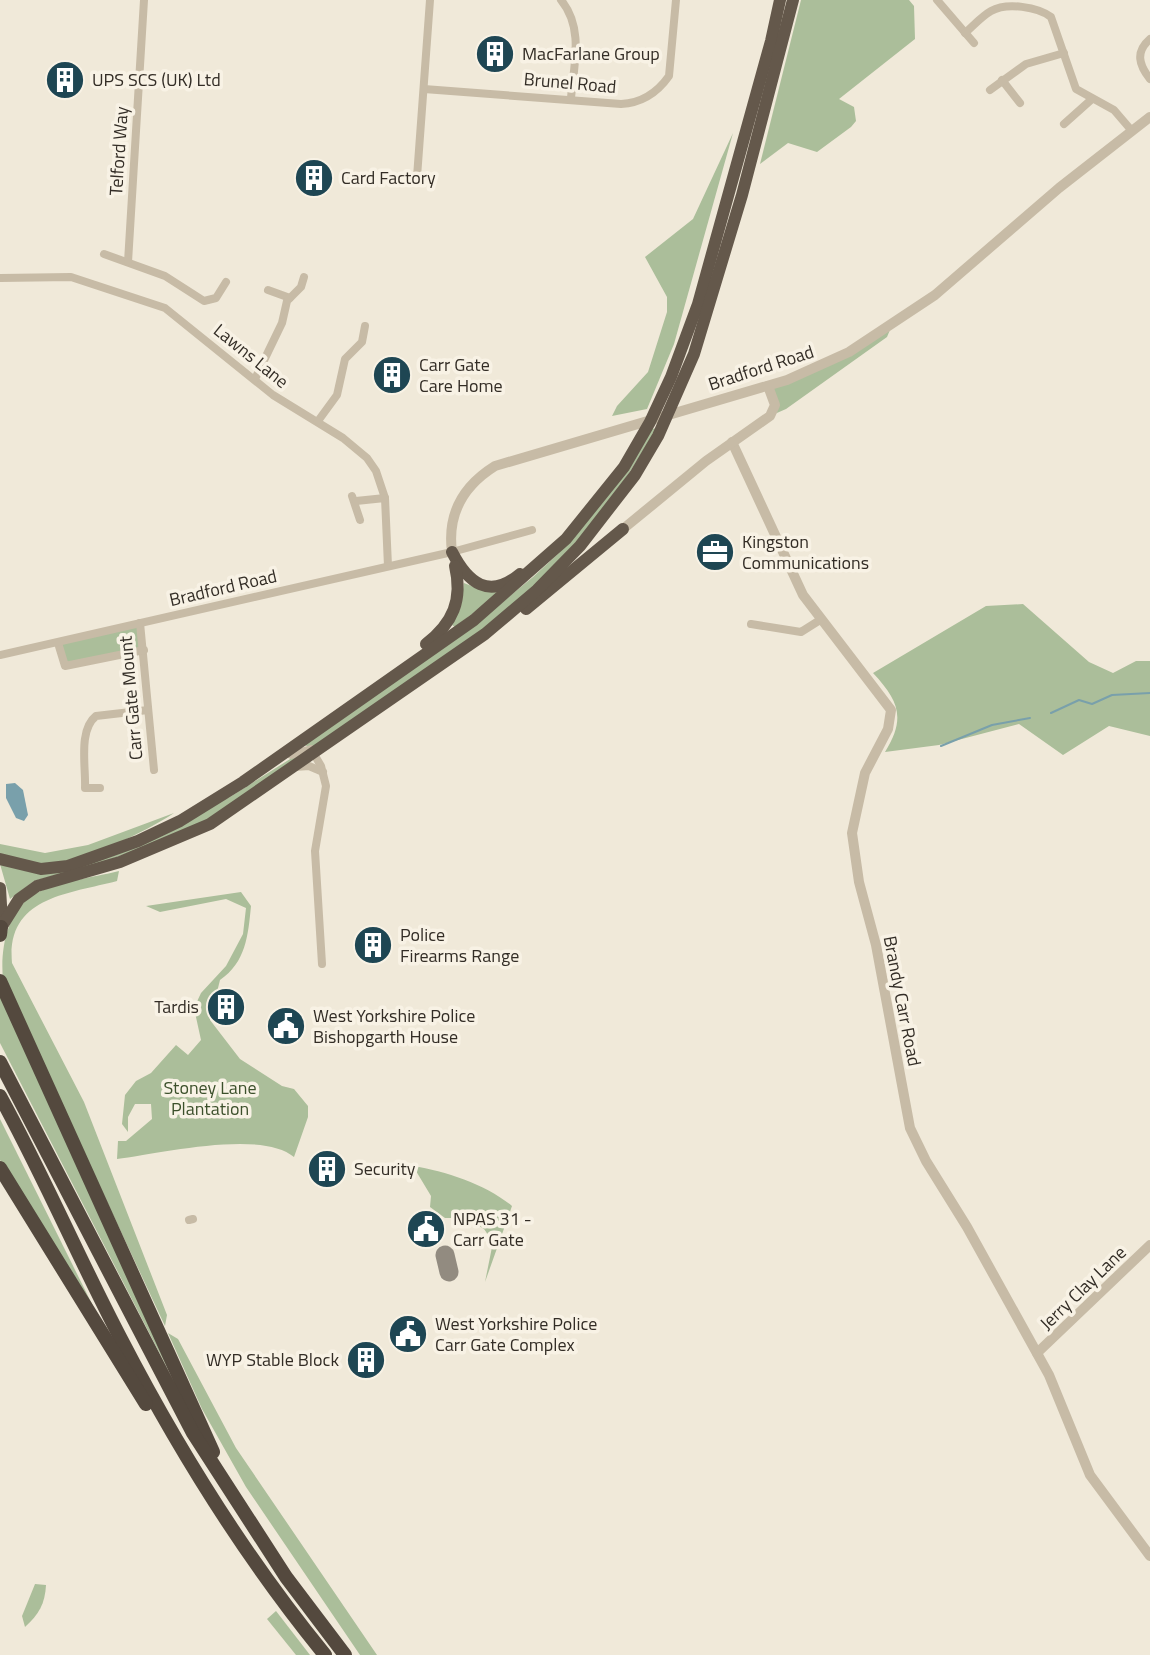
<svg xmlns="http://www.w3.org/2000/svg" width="1150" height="1655" font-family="'Titillium Web',sans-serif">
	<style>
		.green { fill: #abbe9a }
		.water { fill: #79a0ab }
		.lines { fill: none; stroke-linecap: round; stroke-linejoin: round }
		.stream { stroke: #79a0ab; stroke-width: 2 }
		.taxiway { stroke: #928b80; stroke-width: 19 }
		.minor { stroke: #c7bba6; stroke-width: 8 }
		.tertiary { stroke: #c7bba6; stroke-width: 10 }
		.trunk { stroke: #64584b; stroke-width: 12 }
		.motorway { stroke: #54493e; stroke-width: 14 }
		.labels { text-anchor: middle; stroke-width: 7; stroke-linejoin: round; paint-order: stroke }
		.poi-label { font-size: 18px; fill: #332d26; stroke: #f8f2e5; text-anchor: start }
		.street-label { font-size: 18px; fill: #332d26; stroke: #f8f2e5 }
		.park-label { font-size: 18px; fill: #3c502b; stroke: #f8f2e5 }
	</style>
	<rect width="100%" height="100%" fill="#f0e9d9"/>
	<!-- green -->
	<g class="green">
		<polygon points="801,0 909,0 914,6 915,39 839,99 854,107 856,121 851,127 817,152 788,143 760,164"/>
		<polygon points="733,133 674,344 647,409 612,416 617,406 648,372 667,312 667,297 645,257 693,219"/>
		<polygon points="892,325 887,337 786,409 770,416 774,410 768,386 787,380"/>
		<path d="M657,428C636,463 614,498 589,530C515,620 408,682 314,748L304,745L477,623L533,577L559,553L652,429Z"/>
		<polygon points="464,583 479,589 502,591 455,627 452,625 460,609"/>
		<path d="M1023,604L1089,662L1113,673L1136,661H1150V736L1109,726L1063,755L1019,724L939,745L885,752C906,718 899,701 873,673L986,606Z"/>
		<polygon points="140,623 144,650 65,666 58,643"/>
		<polygon points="298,754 299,758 195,828 106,861 34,881 10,899 0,864 58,872 230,797"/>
		<path d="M174,813C146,832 82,862 48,864C33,865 15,858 0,855V844L45,853L88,845Z"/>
		<path d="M119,871L117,881C68,894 6,897 12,963L84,1102L167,1315L165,1326L3,979C0,950 7,911 33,895C57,881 92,878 119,871Z"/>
		<path d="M241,892L251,906C248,936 246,962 220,980L210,1020L240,1059L282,1086L294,1089L308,1106V1117L294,1157C261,1129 158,1154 117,1159L118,1141H126L152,1119L151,1104H135L128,1117V1132L122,1124L125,1095L136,1081L151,1073L176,1045L188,1055L201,1040L194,1008L201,993L226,966L243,934L246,908L226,899L160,912L146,906Z"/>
		<polygon points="0,996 177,1387 0,1043"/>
		<polygon points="0,1119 93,1306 91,1307 0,1160"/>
		<path d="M413,1166C446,1171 487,1185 512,1206L485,1282L493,1242L484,1229L467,1218H445L430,1207L431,1196Z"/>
		<polygon points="168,1333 178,1339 236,1448 377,1655 360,1655 246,1487 202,1409"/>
		<path d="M35,1584L46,1585C45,1604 39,1614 25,1627L22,1616Z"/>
		<polygon points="276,1611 310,1655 296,1655 267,1619"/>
	</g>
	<!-- water -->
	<polygon class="water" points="15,783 23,790 28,815 24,821 16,818 6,798 6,784"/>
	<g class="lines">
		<!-- stream -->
		<g class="stream">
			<polyline points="1051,713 1079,700 1092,704 1112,695 1150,693"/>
			<polyline points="941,746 992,725 1030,718"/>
		</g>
		<!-- taxiway -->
		<polyline class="taxiway" points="445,1255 449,1272"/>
		<!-- minor -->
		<g class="minor">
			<path d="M561,0C584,28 574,64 571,98"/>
			<polyline points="937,0 974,43"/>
			<path d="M965,33C973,26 982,16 991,11C1007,2 1038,7 1051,17L1076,89L1114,110L1132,131"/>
			<path d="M1150,39C1135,52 1139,65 1150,79"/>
			<polyline points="1002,80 1020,103"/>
			<path d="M424,89L621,104C642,103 657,93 669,76L676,0"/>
			<polyline points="990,90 1026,64 1064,53"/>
			<polyline points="1064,124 1092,99"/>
			<polyline points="417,177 430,0"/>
			<polyline points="104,254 165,276 204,301 216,298 226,282"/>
			<polyline points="128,262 144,0"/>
			<polyline points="0,278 71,277 165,308 273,395 343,438 367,458 376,471 385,498 388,566"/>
			<polyline points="268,290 290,298"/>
			<polyline points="255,379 282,323 287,301 301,287 304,277"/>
			<polyline points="318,421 337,395 345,359 362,342 365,326"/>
			<polyline points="352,496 360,520"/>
			<polyline points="356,501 385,498"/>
			<polyline points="140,623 154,770"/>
			<polyline points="751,624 801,632 820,620"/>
			<polyline points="58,643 65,666 144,650"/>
			<polyline points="0,655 452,552 532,530"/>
			<polyline points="291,755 311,749 321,766 326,786 315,851 322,964"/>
			<polyline points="295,767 309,766 323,772"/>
			<path d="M100,788H85C86,767 78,730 96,716L148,710"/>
			<polyline points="189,1220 193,1219"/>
		</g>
		<!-- tertiary -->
		<g class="tertiary">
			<polyline points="732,442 803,595 891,710 888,729 865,773 852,833 859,882 876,945 910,1128 926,1161 967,1227 1049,1375 1090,1475 1150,1556"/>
			<polyline points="623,529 706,461 770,416 775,405 768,386"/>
			<path d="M452,552C447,514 463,486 495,466L787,380L849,352L935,295L1059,188L1150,117"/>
			<polyline points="1037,1353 1150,1245"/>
		</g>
		<!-- trunk -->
		<g class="trunk">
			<path d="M452,552C468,583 489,600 520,574"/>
			<polyline points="526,609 623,529"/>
			<path d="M426,644C453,623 463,600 455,566"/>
			<polyline points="0,859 41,869 68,866 138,841 180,821 243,782 474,620 566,539 624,467 650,422 671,377 698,304 771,41 780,0"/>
			<polyline points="0,888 2,922"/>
			<polyline points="2,926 19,899 37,886 120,862 210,824 485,634 537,590 580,546 635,475 658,436 694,354 742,195 793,0"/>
		</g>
		<!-- motorway -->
		<g class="motorway">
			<polyline points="0,935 1,927"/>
			<polyline points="0,981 213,1452"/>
			<polyline points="0,1062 193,1433 286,1577 345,1655"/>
			<path d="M0,1096C44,1176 79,1259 121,1339C179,1451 245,1557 325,1655"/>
			<polyline points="0,1168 146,1404"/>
		</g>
	</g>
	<!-- icons -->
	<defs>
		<g id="building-disc" transform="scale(2.0125)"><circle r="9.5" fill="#1e4653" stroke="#f8f2e5"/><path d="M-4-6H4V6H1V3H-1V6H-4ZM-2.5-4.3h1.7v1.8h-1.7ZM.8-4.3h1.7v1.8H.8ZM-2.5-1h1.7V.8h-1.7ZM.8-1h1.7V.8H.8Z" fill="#fff"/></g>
		<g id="office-disc" transform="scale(2.0125)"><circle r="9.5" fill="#1e4653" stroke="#f8f2e5"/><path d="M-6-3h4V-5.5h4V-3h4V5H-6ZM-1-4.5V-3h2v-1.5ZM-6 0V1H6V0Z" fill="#fff"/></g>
		<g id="civic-disc" transform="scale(2.0125)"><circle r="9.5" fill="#1e4653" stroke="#f8f2e5"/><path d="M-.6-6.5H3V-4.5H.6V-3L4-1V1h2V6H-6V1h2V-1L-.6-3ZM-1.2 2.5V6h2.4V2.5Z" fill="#fff"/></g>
	</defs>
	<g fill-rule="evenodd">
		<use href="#building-disc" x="495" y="54"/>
		<use href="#building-disc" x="65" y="80"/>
		<use href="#building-disc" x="314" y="178"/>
		<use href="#building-disc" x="392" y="375"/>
		<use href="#office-disc" x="715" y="552"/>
		<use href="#building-disc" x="373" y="945"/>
		<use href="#building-disc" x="226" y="1007"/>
		<use href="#civic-disc" x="286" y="1026"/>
		<use href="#building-disc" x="327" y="1169"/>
		<use href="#civic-disc" x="426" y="1229"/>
		<use href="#civic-disc" x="408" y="1334"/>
		<use href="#building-disc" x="366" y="1360"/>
	</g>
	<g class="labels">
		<!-- poi labels -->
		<g class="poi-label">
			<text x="522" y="60">MacFarlane Group</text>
			<text x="92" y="86">UPS SCS (UK) Ltd</text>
			<text x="341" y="184">Card Factory</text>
			<text x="419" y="371">Carr Gate<tspan x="419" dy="21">Care Home</tspan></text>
			<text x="742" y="548">Kingston<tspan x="742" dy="21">Communications</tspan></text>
			<text x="400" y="941">Police<tspan x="400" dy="21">Firearms Range</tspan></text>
			<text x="199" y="1013" text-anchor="end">Tardis</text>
			<text x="313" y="1022">West Yorkshire Police<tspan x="313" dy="21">Bishopgarth House</tspan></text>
			<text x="354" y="1175">Security</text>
			<text x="453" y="1225">NPAS 31 -<tspan x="453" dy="21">Carr Gate</tspan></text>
			<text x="435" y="1330">West Yorkshire Police<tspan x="435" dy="21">Carr Gate Complex</tspan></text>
			<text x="339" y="1366" text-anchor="end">WYP Stable Block</text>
		</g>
		<!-- street labels -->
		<g class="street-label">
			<text transform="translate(570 83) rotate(5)" y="6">Brunel Road</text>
			<text transform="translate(119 151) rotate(-86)" y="6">Telford Way</text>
			<text transform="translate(251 356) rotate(39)" y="6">Lawns Lane</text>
			<text transform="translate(761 368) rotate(-18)" y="6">Bradford Road</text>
			<text transform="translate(223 588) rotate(-13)" y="6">Bradford Road</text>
			<text transform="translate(131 698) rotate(-95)" y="6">Carr Gate Mount</text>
			<text transform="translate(902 1001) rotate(79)" y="6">Brandy Carr Road</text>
			<text transform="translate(1083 1288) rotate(-44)" y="6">Jerry Clay Lane</text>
		</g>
		<!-- park labels -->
		<g class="park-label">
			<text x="210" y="1094">Stoney Lane<tspan x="210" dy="21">Plantation</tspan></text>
		</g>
	</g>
</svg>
